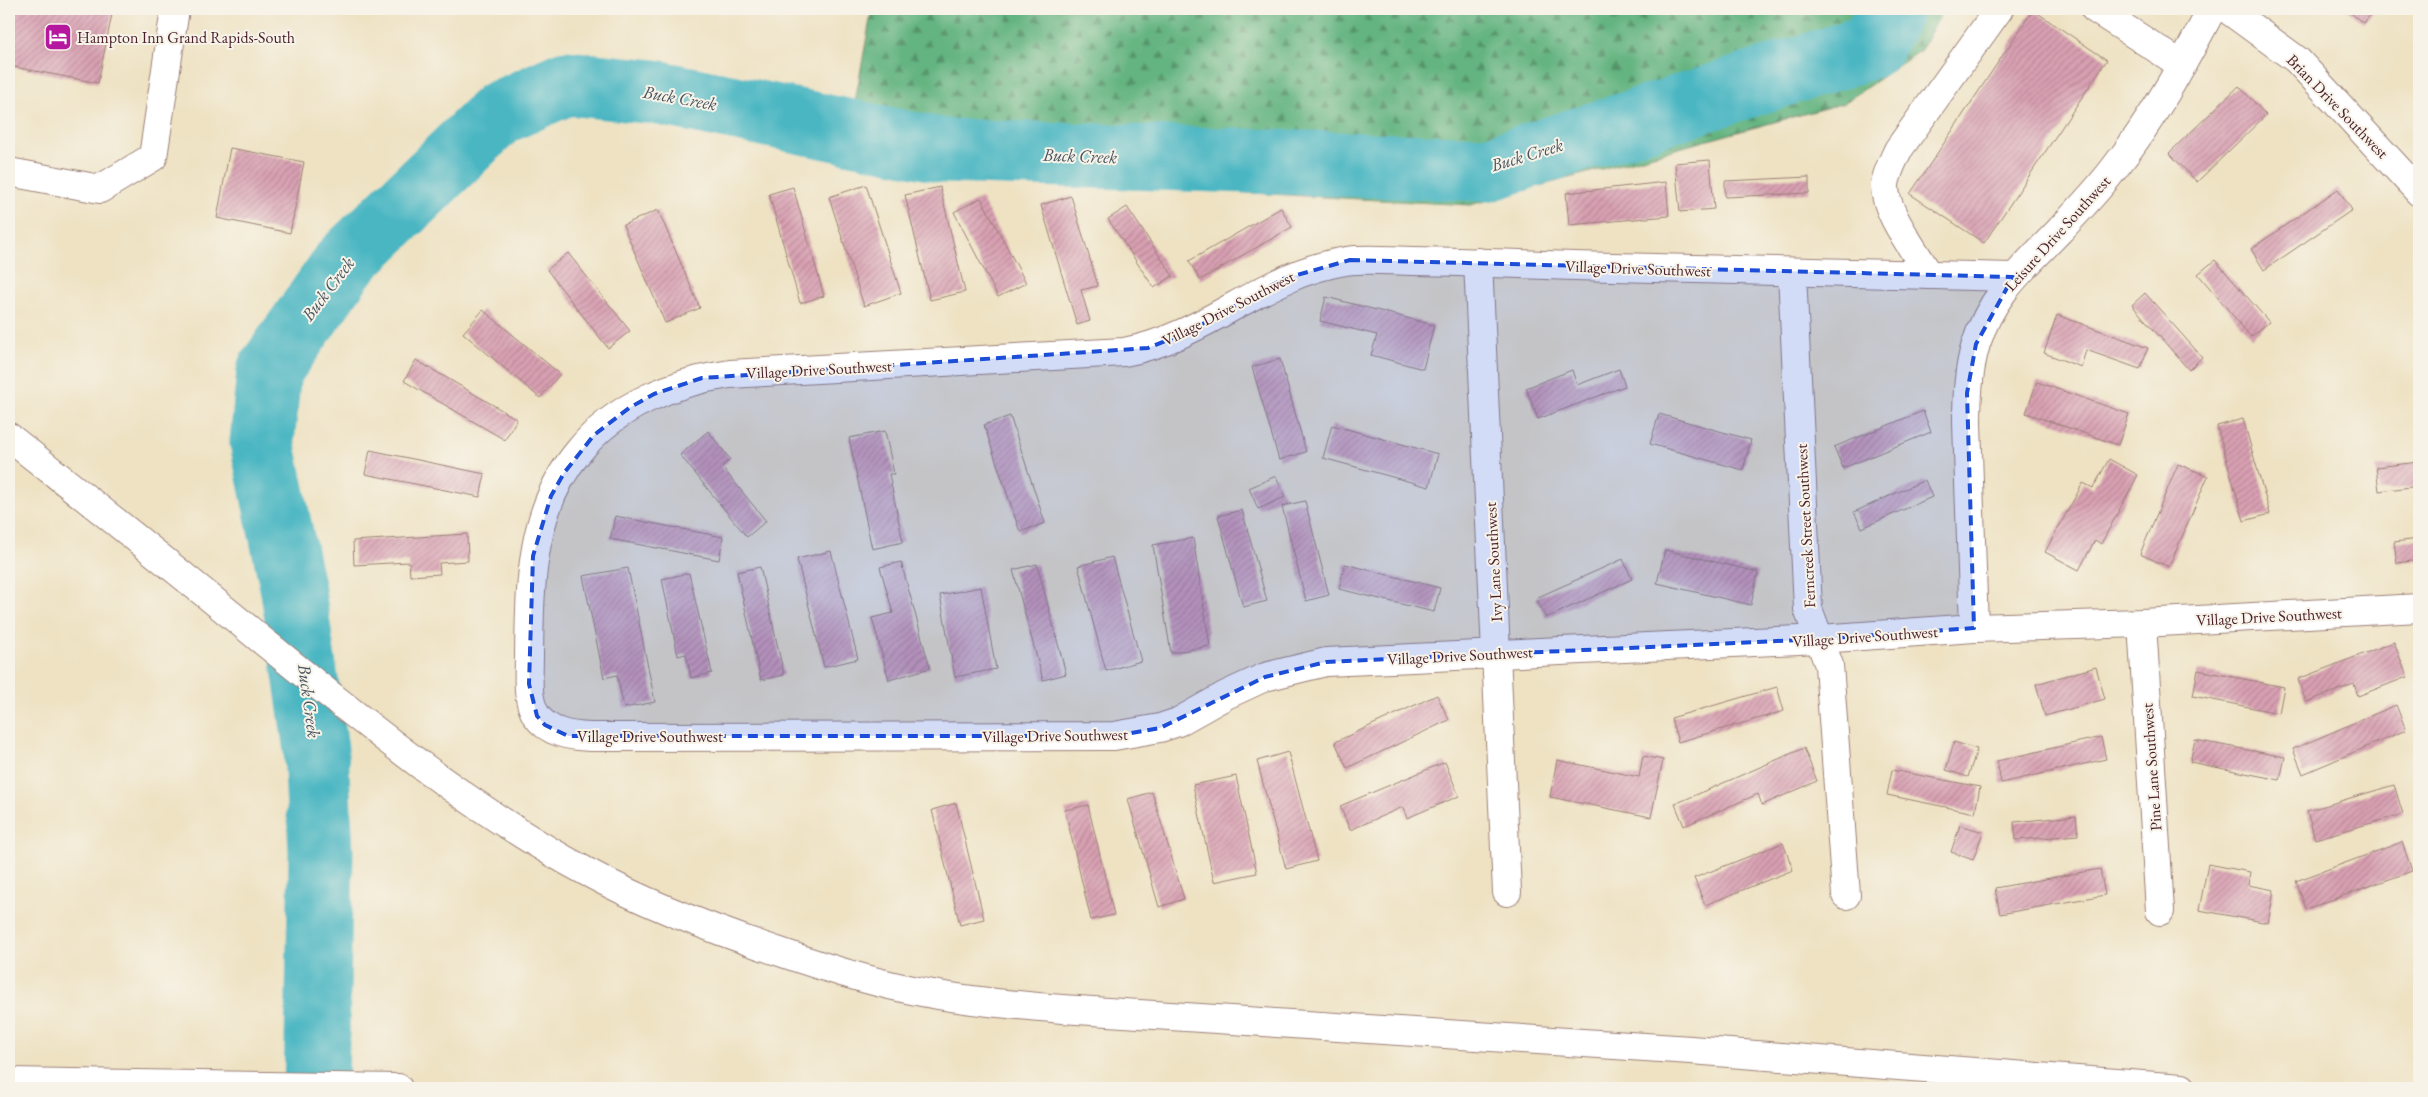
<svg xmlns="http://www.w3.org/2000/svg" width="2428" height="1097" font-family="'EB Garamond',serif">
	<style>
		.forest { fill: url(#forest-firs); stroke: #566a56 }
		.lines { fill: none; stroke-linecap: round; stroke-linejoin: round }
		.river { stroke: #48b6c2; stroke-width: 65 }
		.building { fill: url(#building-hatch) }
		.minor-casing { stroke: #9c8077; stroke-width: 30 }
		.highway-casing { stroke: #9c8077; stroke-width: 30 }
		.minor { stroke: #fff; stroke-width: 28 }
		.highway { stroke: #fff; stroke-width: 28 }
		.marked { fill: #1d4ed8; fill-opacity: 0.2; stroke: #1d4ed8; stroke-width: 4; stroke-dasharray: 10 6; stroke-linejoin: round }
		.labels { text-anchor: middle; stroke-width: 4; stroke-linejoin: round; paint-order: stroke }
		.poi-label { font-size: 16px; fill: #4a1f2b; stroke: #f7f3e8; text-anchor: start }
		.street-label { font-size: 16px; fill: #4a1f2b; stroke: #f7f3e8 }
		.water-label { font-size: 18px; font-style: italic; fill: #495460; stroke: #f7f3e8 }
	</style>
	<defs>
		<pattern id="forest-firs" width="22" height="20" patternUnits="userSpaceOnUse" patternTransform="scale(1.25)"><rect width="22" height="20" fill="#63b480"/><path d="M5 1l3.5 6h-7zM16 11l3.5 6h-7z" fill="#549269"/></pattern>
		<pattern id="building-hatch" width="6" height="6" patternUnits="userSpaceOnUse" patternTransform="scale(1.25)"><rect width="6" height="6" fill="#d9a1b3"/><path d="M-1 1l2-2M0 6l6-6M5 7l2-2" fill="none" stroke="#b28392"/></pattern>
	</defs>
	<rect width="100%" height="100%" fill="#f7f3e8"/>
	<filter id="ink" filterUnits="userSpaceOnUse"><feTurbulence type="fractalNoise" baseFrequency=".02" numOctaves="2"/><feDisplacementMap in="SourceGraphic" scale="10" xChannelSelector="R" yChannelSelector="G"/><feConvolveMatrix kernelMatrix="1 2 1 2 8 2 1 2 1" color-interpolation-filters="sRGB"/></filter>
	<filter id="wash" filterUnits="userSpaceOnUse"><feTurbulence type="fractalNoise" baseFrequency=".0096" numOctaves="4" result="noise"/><feDisplacementMap in="SourceGraphic" scale="20" xChannelSelector="R" yChannelSelector="G"/><feGaussianBlur stdDeviation="1.12" result="paint"/><feColorMatrix in="noise" values="0 0 0 0 0 0 0 0 0 0 0 0 0 0 0 0 0 1.4 0 .05"/><feComposite in="paint" operator="in"/></filter>
	<g filter="url(#wash)">
		<rect width="100%" height="100%" fill="#eee2c3"/>
		<!-- forest -->
		<polygon class="forest" points="872,9 1944,9 1920,51 1844,103 1470,205 1031,181 845,156"/>
		<g class="lines">
			<!-- river -->
			<polyline class="river" points="316,1088 321,852 316,750 293,591 262,442 269,371 346,261 499,113 566,83 655,92 945,151 1488,169 1871,46 1892,9"/>
		</g>
		<g id="blocks">
			<!-- building -->
			<g class="building">
				<polygon points="9,9 113,9 98,83 9,66"/>
				<polygon points="2346,9 2376,9 2363,23"/>
				<polygon points="2033,10 2107,60 1984,243 1910,194"/>
				<polygon points="2239,86 2266,115 2197,182 2169,153"/>
				<polygon points="230,148 304,162 290,233 217,218"/>
				<polygon points="1710,160 1714,209 1680,212 1675,163"/>
				<polygon points="1809,177 1809,193 1725,197 1725,181"/>
				<polygon points="1666,182 1669,216 1569,225 1566,193"/>
				<polygon points="866,185 901,293 864,306 829,197"/>
				<polygon points="793,187 824,296 800,303 769,194"/>
				<polygon points="940,187 965,292 930,300 905,195"/>
				<polygon points="2338,189 2352,210 2264,270 2251,249"/>
				<polygon points="1071,196 1098,286 1081,290 1090,321 1077,325 1041,205"/>
				<polygon points="981,198 1026,283 998,297 954,212"/>
				<polygon points="1127,207 1173,276 1154,288 1108,219"/>
				<polygon points="1281,208 1292,227 1200,280 1189,261"/>
				<polygon points="658,210 700,308 665,323 623,225"/>
				<polygon points="568,253 630,331 608,348 547,270"/>
				<polygon points="2215,260 2269,322 2251,337 2198,274"/>
				<polygon points="2145,293 2202,357 2189,370 2132,305"/>
				<polygon points="1326,297 1434,325 1423,369 1371,355 1377,335 1320,321"/>
				<polygon points="483,310 560,374 540,398 463,333"/>
				<polygon points="2057,315 2148,348 2140,369 2086,350 2081,367 2044,353"/>
				<polygon points="1280,359 1306,452 1279,460 1252,367"/>
				<polygon points="416,360 517,419 505,440 404,381"/>
				<polygon points="1619,369 1625,386 1538,419 1526,388 1572,370 1577,385"/>
				<polygon points="2037,382 2129,414 2118,445 2026,413"/>
				<polygon points="1923,411 1931,432 1843,468 1834,447"/>
				<polygon points="1659,414 1751,440 1743,470 1650,444"/>
				<polygon points="1010,416 1045,523 1020,532 984,425"/>
				<polygon points="2243,419 2270,514 2244,521 2217,426"/>
				<polygon points="1332,425 1438,454 1429,487 1323,458"/>
				<polygon points="708,431 730,459 722,467 766,521 747,537 680,455"/>
				<polygon points="885,431 894,474 889,474 903,542 872,549 849,438"/>
				<polygon points="370,450 485,474 480,497 365,474"/>
				<polygon points="2109,459 2138,475 2101,544 2095,540 2079,570 2045,552 2083,483 2093,488"/>
				<polygon points="2419,462 2419,486 2379,491 2376,467"/>
				<polygon points="2178,464 2208,476 2169,567 2140,554"/>
				<polygon points="1276,476 1285,497 1258,509 1249,488"/>
				<polygon points="1925,480 1932,497 1862,528 1854,512"/>
				<polygon points="1305,501 1329,595 1306,601 1282,506"/>
				<polygon points="1242,510 1267,601 1243,607 1218,516"/>
				<polygon points="615,516 723,537 719,560 610,539"/>
				<polygon points="467,534 468,561 439,563 440,574 410,576 409,562 354,565 353,541"/>
				<polygon points="1193,538 1210,646 1171,653 1153,545"/>
				<polygon points="2419,539 2419,560 2397,563 2394,542"/>
				<polygon points="1665,550 1758,572 1751,605 1657,583"/>
				<polygon points="831,551 858,659 824,667 797,559"/>
				<polygon points="1112,557 1141,661 1106,671 1078,566"/>
				<polygon points="1623,559 1632,579 1546,618 1536,598"/>
				<polygon points="901,562 930,668 889,680 872,618 893,613 880,567"/>
				<polygon points="1037,564 1066,674 1043,680 1013,570"/>
				<polygon points="1345,564 1440,588 1434,612 1339,589"/>
				<polygon points="760,567 784,675 761,680 737,572"/>
				<polygon points="628,568 655,702 624,708 617,675 604,678 583,576"/>
				<polygon points="689,573 712,673 691,678 686,654 678,656 662,579"/>
				<polygon points="981,587 996,669 955,677 940,595"/>
				<polygon points="2394,642 2407,677 2358,696 2354,684 2306,702 2298,679"/>
				<polygon points="2096,667 2105,699 2045,716 2036,684"/>
				<polygon points="2198,670 2284,687 2279,713 2193,696"/>
				<polygon points="1777,687 1784,711 1678,742 1671,718"/>
				<polygon points="1437,695 1449,720 1347,768 1335,742"/>
				<polygon points="2396,705 2406,730 2303,774 2293,749"/>
				<polygon points="2101,737 2106,759 2001,783 1997,761"/>
				<polygon points="2195,740 2285,757 2280,780 2190,762"/>
				<polygon points="1954,742 1977,749 1968,777 1946,770"/>
				<polygon points="1804,748 1817,781 1762,805 1758,794 1684,826 1675,804"/>
				<polygon points="1288,752 1317,861 1286,869 1257,761"/>
				<polygon points="1643,756 1663,760 1651,817 1550,797 1557,760 1639,777"/>
				<polygon points="1445,762 1459,796 1407,818 1403,807 1350,830 1340,806"/>
				<polygon points="1892,770 1980,787 1975,813 1887,795"/>
				<polygon points="1236,776 1257,873 1214,882 1193,785"/>
				<polygon points="2394,785 2403,814 2315,839 2307,811"/>
				<polygon points="1152,792 1184,899 1159,907 1128,799"/>
				<polygon points="956,803 984,919 960,925 932,810"/>
				<polygon points="1088,805 1114,915 1091,920 1065,810"/>
				<polygon points="2076,816 2078,835 2016,840 2014,822"/>
				<polygon points="1960,825 1983,832 1973,860 1951,852"/>
				<polygon points="2402,842 2412,871 2306,909 2296,881"/>
				<polygon points="1783,843 1793,870 1705,905 1694,878"/>
				<polygon points="2208,864 2250,872 2248,885 2274,890 2268,923 2199,910"/>
				<polygon points="2100,869 2105,895 2000,914 1995,888"/>
			</g>
		</g>
	</g>
	<g filter="url(#ink)">
		<use href="#blocks" fill-opacity="0" stroke="#9c8077" stroke-width="1"/>
		<g class="lines">
			<!-- minor casing -->
			<g class="minor-casing">
				<g id="minor">
					<polyline points="2095,9 2182,65"/>
					<polyline points="2227,9 2297,60 2419,192"/>
					<polyline points="9,172 100,189 153,157 175,9"/>
					<polyline points="1478,262 1507,892"/>
					<polyline points="1792,273 1808,609 1829,665 1846,895"/>
					<path d="M1929,275C1916,252 1883,210 1885,184C1887,172 1893,161 1898,150L1999,9"/>
					<path d="M2013,277C1867,274 1721,271 1574,266C1521,264 1468,262 1414,261C1392,261 1368,258 1346,261C1262,274 1207,337 1124,352L730,374C674,382 616,405 579,451C530,509 530,584 529,656C529,674 526,699 536,715C548,733 570,736 590,737L1114,736L1160,728L1178,722L1226,695L1265,677L1326,662L1820,639L1974,628L2142,623L2419,608"/>
					<polyline points="2142,623 2160,911"/>
					<path d="M1974,628L1967,423C1967,397 1968,370 1976,344C1992,293 2025,267 2060,230C2078,211 2097,191 2113,170C2152,121 2183,64 2212,9"/>
				</g>
			</g>
			<!-- highway casing -->
			<g class="highway-casing">
				<g id="highway">
					<path d="M9,437C92,503 176,569 258,637C363,722 468,808 587,872C648,905 714,930 780,952C826,968 873,983 922,992C968,1001 1015,1005 1062,1009L1691,1050L2182,1088"/>
					<polyline points="9,1082 398,1088"/>
				</g>
			</g>
			<!-- minor -->
			<use href="#minor" class="minor"/>
			<!-- highway -->
			<use href="#highway" class="highway"/>
		</g>
	</g>
	<!-- marked area -->
	<path class="marked" d="M1350,260L2013,277L1976,344L1967,393L1974,628L1820,639L1326,662L1265,677L1160,728L1114,736H568L545,725L537,716L529,684L533,556L551,496L564,473L594,435L629,408L654,394L702,378L1148,348L1190,331L1283,279Z"/>
	<!-- icons -->
	<defs>
		<g id="hotel-square" transform="scale(1.4375)"><rect x="-9" y="-9" width="18" height="18" rx="4" fill="#b5179e" stroke="#f7f3e8"/><path d="M-6-4.5h1.5V1H6V5H4.5V3h-9V5H-6ZM-4 0a1.8 1.8 0 1 1 3.6 0ZM.5 0V-2.5h3Q6-2.5 6 0Z" fill="#fff"/></g>
	</defs>
	<g fill-rule="evenodd">
		<use href="#hotel-square" x="58" y="37"/>
	</g>
	<g class="labels">
		<!-- poi labels -->
		<g class="poi-label">
			<text x="77" y="43">Hampton Inn Grand Rapids-South</text>
		</g>
		<!-- street labels -->
		<g class="street-label">
			<text transform="translate(2338 106) rotate(46)" y="6">Brian Drive Southwest</text>
			<text transform="translate(2057 233) rotate(-48)" y="6">Leisure Drive Southwest</text>
			<text transform="translate(1638 268) rotate(2)" y="6">Village Drive Southwest</text>
			<text transform="translate(1228 308) rotate(-27)" y="6">Village Drive Southwest</text>
			<text transform="translate(819 369) rotate(-3)" y="6">Village Drive Southwest</text>
			<text transform="translate(1805 526) rotate(-93)" y="6">Ferncreek Street Southwest</text>
			<text transform="translate(1493 562) rotate(-93)" y="6">Ivy Lane Southwest</text>
			<text transform="translate(2269 616) rotate(-3)" y="6">Village Drive Southwest</text>
			<text transform="translate(1865 636) rotate(-4)" y="6">Village Drive Southwest</text>
			<text transform="translate(1460 655) rotate(-3)" y="6">Village Drive Southwest</text>
			<text transform="translate(1055 735) rotate(-1)" y="6">Village Drive Southwest</text>
			<text x="650" y="742">Village Drive Southwest</text>
			<text transform="translate(2151 767) rotate(-94)" y="6">Pine Lane Southwest</text>
		</g>
		<!-- water labels -->
		<g class="water-label">
			<text transform="translate(680 98) rotate(10)" y="6">Buck Creek</text>
			<text transform="translate(1527 155) rotate(-17)" y="6">Buck Creek</text>
			<text transform="translate(1080 156) rotate(2)" y="6">Buck Creek</text>
			<text transform="translate(328 289) rotate(-53)" y="6">Buck Creek</text>
			<text transform="translate(309 701) rotate(82)" y="6">Buck Creek</text>
		</g>
	</g>
	<!-- margin -->
	<rect width="2428" height="1097" fill="none" stroke="#f7f3e8" stroke-width="30"/>
</svg>
